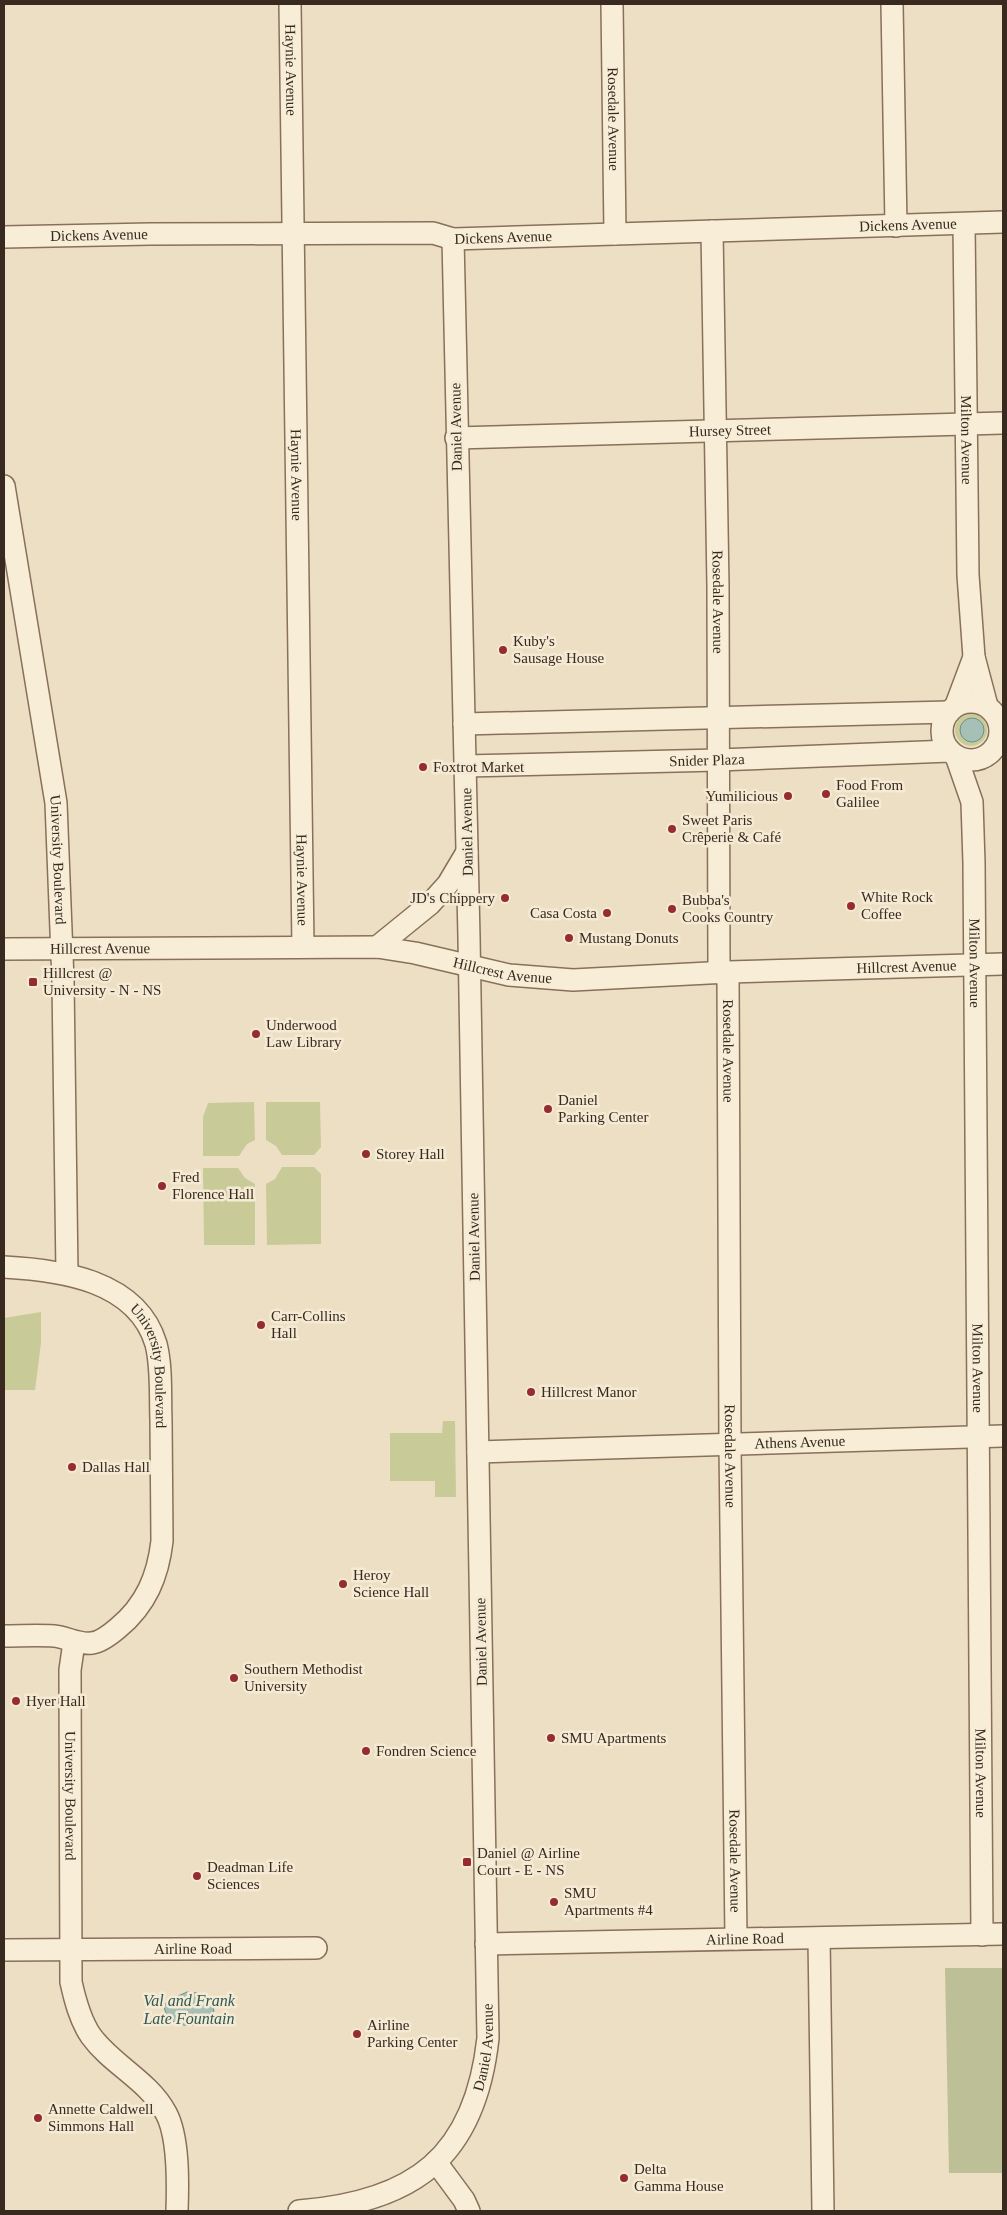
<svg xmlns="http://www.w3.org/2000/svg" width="1007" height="2215" font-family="Georgia,serif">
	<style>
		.green { fill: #c8cb98 }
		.cemetery { fill: #bdc097 }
		.water { fill: #a6c0b7; stroke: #6d8f85 }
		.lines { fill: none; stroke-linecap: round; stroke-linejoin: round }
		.minor-casing { stroke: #88705b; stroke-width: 24 }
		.minor { stroke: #f8edd7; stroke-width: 21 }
		.poi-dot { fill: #952c32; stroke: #f5ead4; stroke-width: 2 }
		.labels { text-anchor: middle; stroke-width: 5; stroke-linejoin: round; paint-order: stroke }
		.street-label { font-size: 15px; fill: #382a1f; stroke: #f5ead4 }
		.poi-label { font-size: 15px; fill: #382a1f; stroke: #f5ead4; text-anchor: start }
		.water-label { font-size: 16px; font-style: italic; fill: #2e5753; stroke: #f5ead4 }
	</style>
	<rect width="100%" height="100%" fill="#eddfc4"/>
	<!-- green -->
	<g class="green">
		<circle cx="971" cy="730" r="16"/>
		<polygon points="254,1102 255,1140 247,1144 239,1156 203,1156 203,1117 208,1103"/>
		<polygon points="266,1102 320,1102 321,1147 314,1155 282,1155 276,1146 266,1140"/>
		<polygon points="282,1167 314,1167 321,1174 321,1244 267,1245 266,1184 275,1179"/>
		<polygon points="203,1168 238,1168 245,1178 255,1184 255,1245 204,1245"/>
		<polygon points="41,1312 41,1343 35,1390 4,1390 4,1318"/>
		<polygon points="443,1421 455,1421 456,1497 435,1497 435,1481 390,1481 390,1433 442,1433"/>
	</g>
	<!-- cemetery -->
	<polygon class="cemetery" points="945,1968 1003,1968 1003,2173 949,2173"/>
	<!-- water -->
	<g class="water">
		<circle cx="972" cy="730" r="12"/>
		<path d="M187,1992L197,1993L211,2000L214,2011C205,2029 179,2029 167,2017L164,2007L167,2001Z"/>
	</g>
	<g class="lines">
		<!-- minor casing -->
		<g class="minor-casing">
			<g id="minor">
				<path id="s1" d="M290,4L303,947"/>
				<path id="s2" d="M612,4L615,234"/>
				<polyline points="892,4 896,226"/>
				<path id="s3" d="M964,224L968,575L974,657L987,706"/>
				<path id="s4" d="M712,231L718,586L719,973"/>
				<path id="s5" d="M4,237L150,234L433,233L453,239L1003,222"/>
				<path id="s6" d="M456,438L1003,423"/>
				<path id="s7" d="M4,486L56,803L63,981L67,1274"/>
				<circle cx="971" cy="731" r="29"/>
				<polyline points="956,705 974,657"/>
				<polyline points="464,724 949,712"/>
				<path id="s8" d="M956,756L972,802L974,863L982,1935"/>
				<path id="s9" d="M465,766L718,760L950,751"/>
				<polyline points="377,947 430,904 448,884 467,852"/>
				<path id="s10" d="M4,949L377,947L415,953L509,975L573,980L728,972L1003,964"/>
				<path id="s11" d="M728,972L730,1445L736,1939"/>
				<path id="s12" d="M4,1267C60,1270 137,1280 156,1344C162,1367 160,1395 161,1420C161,1460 162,1501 162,1541C158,1576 146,1605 118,1628C111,1634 101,1642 92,1643C78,1645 67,1637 54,1636C37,1635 20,1636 4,1636"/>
				<path id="s13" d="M478,1452L1003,1436"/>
				<path id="s14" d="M74,1642L70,1670L71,1982C75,2000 80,2020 91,2036C112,2065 148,2080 166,2113C179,2137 178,2183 177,2211"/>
				<polyline points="819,1938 823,2211"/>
				<path id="s15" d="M486,1944L1003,1934"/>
				<path id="s16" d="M4,1950L316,1948"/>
				<polyline points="436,2162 464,2200 469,2211"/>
				<path id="s17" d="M299,2211C414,2202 475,2157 488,2038L469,937L453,239"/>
			</g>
		</g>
		<!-- minor -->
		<use href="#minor" class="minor"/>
	</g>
	<!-- markers -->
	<g class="poi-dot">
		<circle cx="503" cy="650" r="5"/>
		<circle cx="423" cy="767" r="5"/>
		<circle cx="826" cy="794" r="5"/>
		<circle cx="788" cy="796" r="5"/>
		<circle cx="672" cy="829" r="5"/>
		<circle cx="505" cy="898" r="5"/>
		<circle cx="851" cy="906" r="5"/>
		<circle cx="672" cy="909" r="5"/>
		<circle cx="607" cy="913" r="5"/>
		<circle cx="569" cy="938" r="5"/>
		<rect x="28" y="977" width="10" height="10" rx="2.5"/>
		<circle cx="256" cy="1034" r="5"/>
		<circle cx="548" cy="1109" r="5"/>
		<circle cx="366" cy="1154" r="5"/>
		<circle cx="162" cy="1186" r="5"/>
		<circle cx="261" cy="1325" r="5"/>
		<circle cx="531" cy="1392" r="5"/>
		<circle cx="72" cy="1467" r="5"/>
		<circle cx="343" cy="1584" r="5"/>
		<circle cx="234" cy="1678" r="5"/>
		<circle cx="16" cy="1701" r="5"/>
		<circle cx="551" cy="1738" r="5"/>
		<circle cx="366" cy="1751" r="5"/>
		<rect x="462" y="1857" width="10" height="10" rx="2.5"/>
		<circle cx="197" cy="1876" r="5"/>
		<circle cx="554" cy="1902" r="5"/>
		<circle cx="357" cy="2034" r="5"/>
		<circle cx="38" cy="2118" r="5"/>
		<circle cx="624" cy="2178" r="5"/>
	</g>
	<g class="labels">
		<!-- street labels -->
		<g class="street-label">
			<text dy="5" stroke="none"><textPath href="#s1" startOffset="66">Haynie Avenue</textPath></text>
			<text dy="5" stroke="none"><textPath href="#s2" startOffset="115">Rosedale Avenue</textPath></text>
			<text dy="5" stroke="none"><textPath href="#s5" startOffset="905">Dickens Avenue</textPath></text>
			<text dy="5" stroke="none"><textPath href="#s5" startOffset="95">Dickens Avenue</textPath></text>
			<text dy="5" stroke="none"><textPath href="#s5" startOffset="500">Dickens Avenue</textPath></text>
			<text transform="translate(456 427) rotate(-91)" y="5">Daniel Avenue</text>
			<text dy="5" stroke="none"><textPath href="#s6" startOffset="274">Hursey Street</textPath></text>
			<text dy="5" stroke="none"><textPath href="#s3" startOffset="216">Milton Avenue</textPath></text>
			<text dy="5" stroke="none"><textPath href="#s1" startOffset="471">Haynie Avenue</textPath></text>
			<text dy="5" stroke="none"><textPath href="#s4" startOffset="371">Rosedale Avenue</textPath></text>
			<text dy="5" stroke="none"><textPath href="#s9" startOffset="242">Snider Plaza</textPath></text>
			<text transform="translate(467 832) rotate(-91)" y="5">Daniel Avenue</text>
			<text dy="5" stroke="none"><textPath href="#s7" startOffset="378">University Boulevard</textPath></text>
			<text dy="5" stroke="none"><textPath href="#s1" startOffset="876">Haynie Avenue</textPath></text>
			<text dy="5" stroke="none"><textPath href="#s10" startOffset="96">Hillcrest Avenue</textPath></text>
			<text dy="5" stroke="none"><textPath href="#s8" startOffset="210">Milton Avenue</textPath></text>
			<text dy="5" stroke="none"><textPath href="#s10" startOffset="906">Hillcrest Avenue</textPath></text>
			<text dy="5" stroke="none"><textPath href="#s10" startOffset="501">Hillcrest Avenue</textPath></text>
			<text dy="5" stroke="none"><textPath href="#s11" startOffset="79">Rosedale Avenue</textPath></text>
			<text transform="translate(474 1237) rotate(-91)" y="5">Daniel Avenue</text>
			<text dy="5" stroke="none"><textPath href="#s12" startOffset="202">University Boulevard</textPath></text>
			<text dy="5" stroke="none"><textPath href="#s8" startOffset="615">Milton Avenue</textPath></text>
			<text dy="5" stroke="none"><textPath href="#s13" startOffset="322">Athens Avenue</textPath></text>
			<text dy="5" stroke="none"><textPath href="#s11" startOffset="484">Rosedale Avenue</textPath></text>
			<text transform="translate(481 1642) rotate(-91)" y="5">Daniel Avenue</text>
			<text dy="5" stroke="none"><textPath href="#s8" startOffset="1020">Milton Avenue</textPath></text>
			<text dy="5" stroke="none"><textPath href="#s14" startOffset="154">University Boulevard</textPath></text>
			<text dy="5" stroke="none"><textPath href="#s11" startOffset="889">Rosedale Avenue</textPath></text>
			<text dy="5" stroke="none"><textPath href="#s15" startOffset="259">Airline Road</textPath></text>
			<text dy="5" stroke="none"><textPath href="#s16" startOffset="189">Airline Road</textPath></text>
			<text dy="5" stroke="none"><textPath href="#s17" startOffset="276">Daniel Avenue</textPath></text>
		</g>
		<!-- poi labels -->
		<g class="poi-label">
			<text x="513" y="646">Kuby's<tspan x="513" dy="17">Sausage House</tspan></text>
			<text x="433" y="772">Foxtrot Market</text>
			<text x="836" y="790">Food From<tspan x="836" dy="17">Galilee</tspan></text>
			<text x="778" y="801" text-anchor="end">Yumilicious</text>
			<text x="682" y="825">Sweet Paris<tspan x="682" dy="17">Crêperie &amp; Café</tspan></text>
			<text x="861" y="902">White Rock<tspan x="861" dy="17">Coffee</tspan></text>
			<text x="495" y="903" text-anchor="end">JD's Chippery</text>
			<text x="682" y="905">Bubba's<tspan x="682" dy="17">Cooks Country</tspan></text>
			<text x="597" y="918" text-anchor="end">Casa Costa</text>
			<text x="579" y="943">Mustang Donuts</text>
			<text x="43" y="978">Hillcrest @<tspan x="43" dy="17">University - N - NS</tspan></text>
			<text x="266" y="1030">Underwood<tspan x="266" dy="17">Law Library</tspan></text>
			<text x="558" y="1105">Daniel<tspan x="558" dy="17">Parking Center</tspan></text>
			<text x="376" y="1159">Storey Hall</text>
			<text x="172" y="1182">Fred<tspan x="172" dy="17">Florence Hall</tspan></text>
			<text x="271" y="1321">Carr-Collins<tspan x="271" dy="17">Hall</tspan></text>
			<text x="541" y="1397">Hillcrest Manor</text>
			<text x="82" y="1472">Dallas Hall</text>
			<text x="353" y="1580">Heroy<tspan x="353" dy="17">Science Hall</tspan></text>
			<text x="244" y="1674">Southern Methodist<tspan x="244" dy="17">University</tspan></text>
			<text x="26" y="1706">Hyer Hall</text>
			<text x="561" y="1743">SMU Apartments</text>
			<text x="376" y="1756">Fondren Science</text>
			<text x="477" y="1858">Daniel @ Airline<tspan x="477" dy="17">Court - E - NS</tspan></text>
			<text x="207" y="1872">Deadman Life<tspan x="207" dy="17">Sciences</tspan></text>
			<text x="564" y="1898">SMU<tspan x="564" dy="17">Apartments #4</tspan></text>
			<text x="367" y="2030">Airline<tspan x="367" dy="17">Parking Center</tspan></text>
			<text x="48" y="2114">Annette Caldwell<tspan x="48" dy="17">Simmons Hall</tspan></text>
			<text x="634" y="2174">Delta<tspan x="634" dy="17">Gamma House</tspan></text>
		</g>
		<!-- water labels -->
		<g class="water-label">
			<text x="189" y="2006">Val and Frank<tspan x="189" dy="18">Late Fountain</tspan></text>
		</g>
	</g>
	<!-- border -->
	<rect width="1007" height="2215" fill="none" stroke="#382a1f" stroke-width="10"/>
</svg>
